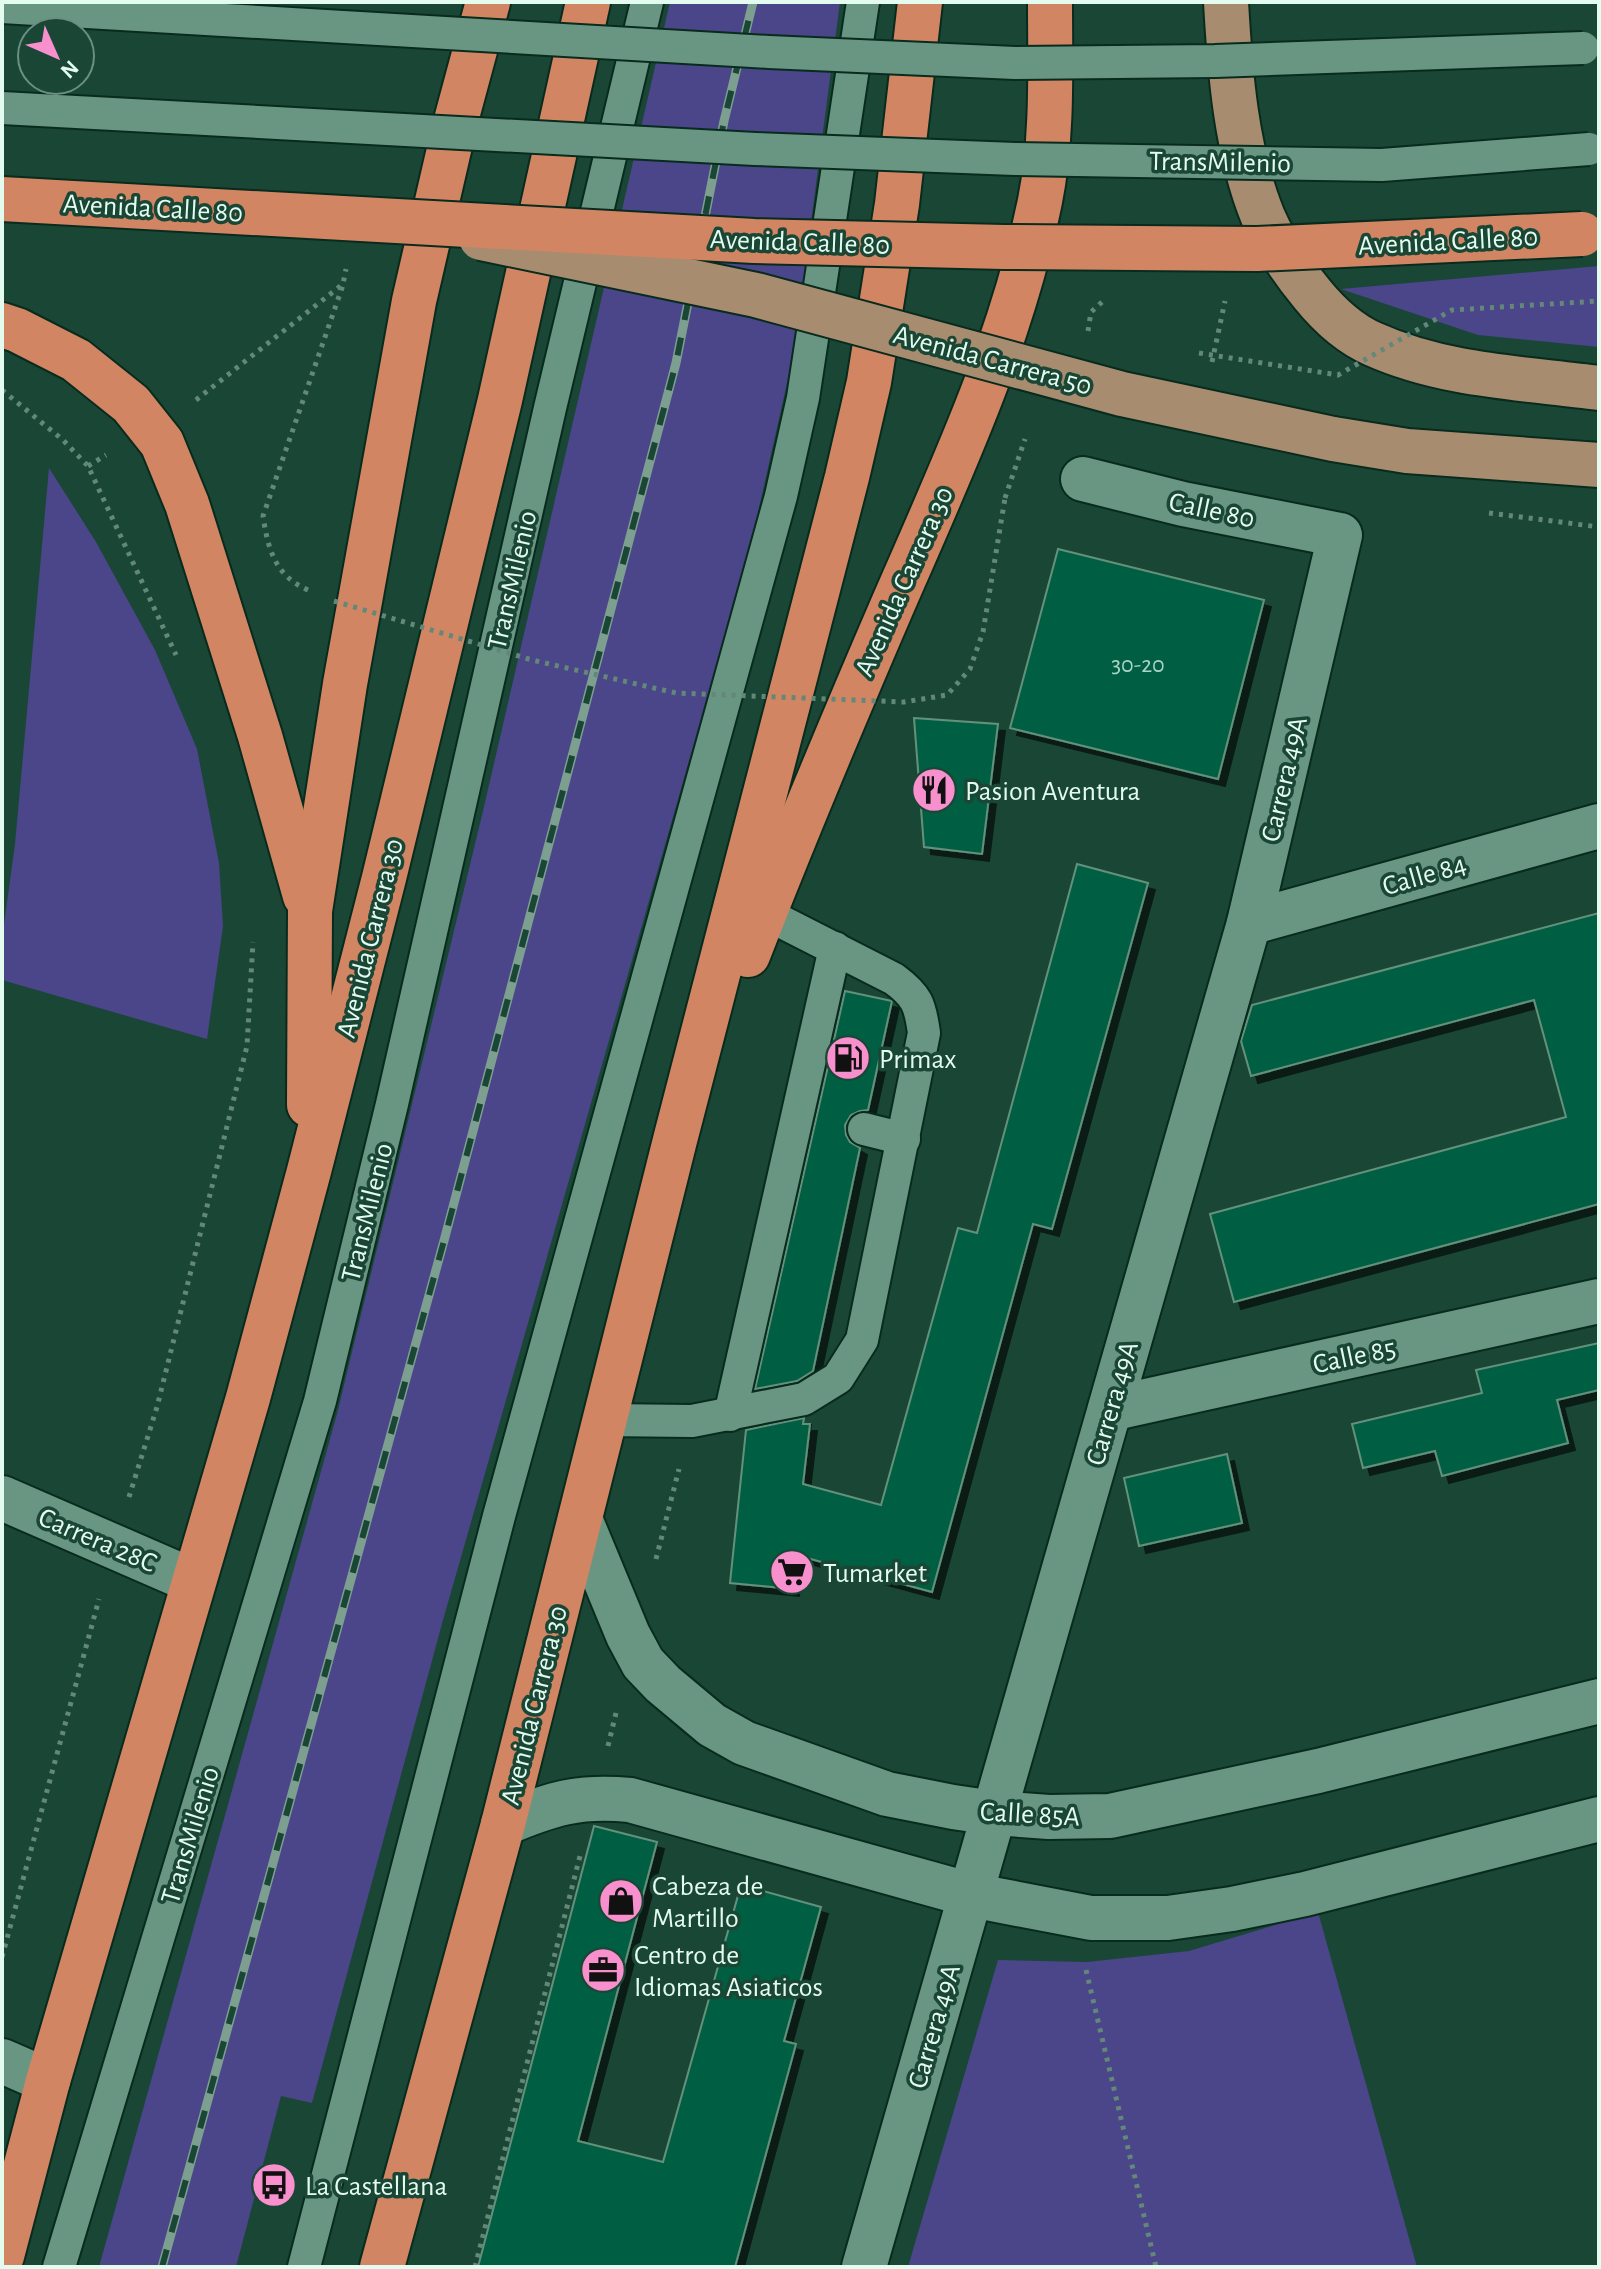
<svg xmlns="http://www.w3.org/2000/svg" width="1601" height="2269" font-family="'Alegreya Sans',sans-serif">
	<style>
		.green { fill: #4b458a }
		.building { fill: #035f43; stroke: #64917c; stroke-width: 2; filter: url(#shadow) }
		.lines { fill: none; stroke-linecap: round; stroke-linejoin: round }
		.lane-casing { stroke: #082b1e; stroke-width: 36 }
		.street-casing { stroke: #082b1e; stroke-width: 48 }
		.primary-casing { stroke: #082b1e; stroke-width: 48 }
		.highway-casing { stroke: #082b1e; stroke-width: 48 }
		.path { stroke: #638879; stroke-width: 5; stroke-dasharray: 4 6; stroke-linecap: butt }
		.lane { stroke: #699682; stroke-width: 32 }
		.street { stroke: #699682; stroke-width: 44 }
		.primary { stroke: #a88c6f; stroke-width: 44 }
		.highway { stroke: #d28563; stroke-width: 44 }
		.rail-casing { stroke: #7d9f90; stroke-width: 9 }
		.rail { stroke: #1a4735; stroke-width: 6; stroke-dasharray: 18; stroke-linecap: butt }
		.lane-bridge-casing { stroke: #082b1e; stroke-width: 36; stroke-linecap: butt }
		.primary-bridge-casing { stroke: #082b1e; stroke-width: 48; stroke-linecap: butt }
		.highway-bridge-casing { stroke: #082b1e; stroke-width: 48; stroke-linecap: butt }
		.path-bridge { stroke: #638879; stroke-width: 5; stroke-dasharray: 4 6; stroke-linecap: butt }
		.lane-bridge { stroke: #699682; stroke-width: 32 }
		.primary-bridge { stroke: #a88c6f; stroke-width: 44 }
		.highway-bridge { stroke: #d28563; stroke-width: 44 }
		.labels { text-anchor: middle; stroke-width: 7; stroke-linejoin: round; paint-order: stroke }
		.number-label { font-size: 24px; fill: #acd4c5 }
		.street-label { font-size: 28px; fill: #e4fbf0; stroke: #1a4735 }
		.poi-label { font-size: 28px; fill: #e4fbf0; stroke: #1a4735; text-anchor: start }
	</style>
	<defs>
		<filter id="shadow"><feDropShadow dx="7" dy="7" stdDeviation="0" flood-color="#0009"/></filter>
	</defs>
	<rect width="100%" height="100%" fill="#1a4735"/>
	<!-- green -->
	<g class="green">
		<polygon points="670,2 840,2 794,352 750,548 443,1620 312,2103 281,2096 236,2267 99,2267 337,1414 483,811"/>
		<polygon points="1599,266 1599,347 1478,335 1341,289"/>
		<polygon points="49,468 96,542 155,650 197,749 219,863 223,926 207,1039 2,980 2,939 15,844"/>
		<polygon points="1318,1912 1417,2267 908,2267 998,1960 1087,1962 1189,1951"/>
	</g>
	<!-- building -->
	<g class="building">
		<polygon points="1058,549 1264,600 1218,779 1010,728"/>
		<polygon points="914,718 998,724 982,854 924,847"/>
		<polygon points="1077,864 1148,883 1052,1229 1033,1224 932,1592 796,1555 792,1589 730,1583 746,1430 804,1418 803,1424 810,1424 803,1484 881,1505 958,1228 977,1233"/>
		<polygon points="1599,913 1599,1204 1234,1302 1210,1214 1566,1117 1534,1000 1251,1076 1241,1041 1252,1005"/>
		<polygon points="845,991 892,1001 868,1110 860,1111 851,1115 845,1125 846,1135 850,1142 860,1148 813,1371 797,1381 755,1389"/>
		<polygon points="1599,1343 1599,1390 1557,1400 1568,1443 1442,1476 1435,1451 1363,1468 1352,1424 1482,1393 1476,1370"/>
		<polygon points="1227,1454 1242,1523 1139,1546 1124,1478"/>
		<polygon points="594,1826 657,1842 578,2141 663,2162 741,1885 821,1907 784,2041 796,2044 735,2267 478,2267"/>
	</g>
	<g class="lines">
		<!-- lane casing -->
		<g class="lane-casing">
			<g id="lane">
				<polyline points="864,1129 904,1139"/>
				<polyline points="730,1415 835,948"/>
				<path d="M604,1420L692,1421L804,1399L838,1378L862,1340L924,1033C920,1004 917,996 894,979L745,903"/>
				<polyline points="59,2267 320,1401 392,1104 550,408 647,2"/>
				<polyline points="304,2267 499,1516 781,496 803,398 863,2"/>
			</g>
		</g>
		<!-- street casing -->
		<g class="street-casing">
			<g id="street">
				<polyline points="1249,923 1599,826"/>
				<polyline points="1110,1409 1599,1301"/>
				<polyline points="2,1498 193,1581"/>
				<polyline points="580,1519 628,1635 643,1663 663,1684 712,1725 744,1743 887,1794 953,1807 994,1813 1049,1817 1110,1816 1318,1771 1599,1701"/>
				<path d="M503,1824C550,1804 578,1795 630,1800L971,1895L1091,1918H1168L1232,1909L1305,1894L1599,1819"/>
				<polyline points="2,2061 48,2081"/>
				<polyline points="864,2267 1249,923 1340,535 1183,504 1083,479"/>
			</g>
		</g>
		<!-- primary casing -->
		<g class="primary-casing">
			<path id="primary" d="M1226,2C1230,73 1236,151 1263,217C1275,245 1293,271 1312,294C1329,315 1348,333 1373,344C1444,376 1523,378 1599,388"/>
		</g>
		<!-- highway casing -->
		<g class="highway-casing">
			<g id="highway">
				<polyline points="2,325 17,330 76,360 131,404 162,443 187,504 260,736 305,896"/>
				<path d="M748,955C794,837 843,720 893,604C950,473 1012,341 1040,201C1053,136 1050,68 1050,2"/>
				<polyline points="309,1105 310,911 345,684 414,301 454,128 488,2"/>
				<polyline points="2,2256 48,2081 248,1398 309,1171 384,878 500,400 588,2"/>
				<polyline points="382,2267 503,1824 675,1140 847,477 869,382 897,204 920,2"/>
			</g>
		</g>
		<!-- path -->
		<g class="path">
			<polyline points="1212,362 1225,301"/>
			<polyline points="2,390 63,440 88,466 176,655"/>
			<polyline points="196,400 343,284 346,269"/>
			<polyline points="88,466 106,455"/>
			<polyline points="1005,498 1025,439"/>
			<polyline points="1489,513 1599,527"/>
			<path d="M308,590C275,576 268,549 263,516L343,285"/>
			<polyline points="129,1497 157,1407 247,1046 253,942"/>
			<polyline points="656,1559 679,1469"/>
			<polyline points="608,1746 616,1713"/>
			<polyline points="2,1957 99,1599"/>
			<polyline points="1086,1970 1156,2267"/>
			<polyline points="475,2267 581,1852"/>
		</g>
		<!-- lane -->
		<use href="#lane" class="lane"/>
		<!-- street -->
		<use href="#street" class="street"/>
		<!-- primary -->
		<use href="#primary" class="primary"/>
		<!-- highway -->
		<use href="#highway" class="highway"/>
		<!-- rail casing -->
		<g class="rail-casing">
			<polyline id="rail" points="162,2267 445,1237 676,363 724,121 753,2"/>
		</g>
		<!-- rail -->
		<use href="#rail" class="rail"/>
		<!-- lane-bridge casing -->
		<g class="lane-bridge-casing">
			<g id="lane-bridge">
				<polyline points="2,7 769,52 1015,63 1215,61 1583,48"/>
				<polyline points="2,108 755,149 1015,159 1382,165 1589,149"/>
			</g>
		</g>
		<!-- primary-bridge casing -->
		<g class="primary-bridge-casing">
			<polyline id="primary-bridge" points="481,238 756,295 1122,394 1333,439 1407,451 1599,465"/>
		</g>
		<!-- highway-bridge casing -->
		<g class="highway-bridge-casing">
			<polyline id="highway-bridge" points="2,199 754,241 1004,247 1257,249 1582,234"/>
		</g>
		<!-- path-bridge -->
		<g class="path-bridge">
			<polyline points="1088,331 1091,312 1102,302"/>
			<polyline points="1199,353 1338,375 1452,310 1599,301"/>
			<polyline points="334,601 532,660 676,693 904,702 947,695 970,669 983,632 1005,498"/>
		</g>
		<!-- lane-bridge -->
		<use href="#lane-bridge" class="lane-bridge"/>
		<!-- primary-bridge -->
		<use href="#primary-bridge" class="primary-bridge"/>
		<!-- highway-bridge -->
		<use href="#highway-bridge" class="highway-bridge"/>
	</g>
	<!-- icons -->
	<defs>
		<g id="restaurant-disc" transform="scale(2.3)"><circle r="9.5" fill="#f790cd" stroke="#1a4735"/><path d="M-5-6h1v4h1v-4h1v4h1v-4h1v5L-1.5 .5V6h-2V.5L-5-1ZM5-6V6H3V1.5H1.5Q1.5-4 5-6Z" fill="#111"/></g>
		<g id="fuel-disc" transform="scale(2.3)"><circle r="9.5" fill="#f790cd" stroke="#1a4735"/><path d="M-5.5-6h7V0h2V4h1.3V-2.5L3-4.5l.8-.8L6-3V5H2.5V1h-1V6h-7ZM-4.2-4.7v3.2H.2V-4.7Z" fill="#111"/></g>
		<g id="supermarket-disc" transform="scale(2.3)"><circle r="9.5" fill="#f790cd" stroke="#1a4735"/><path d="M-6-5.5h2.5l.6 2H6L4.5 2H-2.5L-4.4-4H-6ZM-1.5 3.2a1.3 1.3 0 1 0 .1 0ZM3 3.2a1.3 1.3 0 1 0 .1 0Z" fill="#111"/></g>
		<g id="shop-disc" transform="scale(2.3)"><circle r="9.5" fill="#f790cd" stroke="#1a4735"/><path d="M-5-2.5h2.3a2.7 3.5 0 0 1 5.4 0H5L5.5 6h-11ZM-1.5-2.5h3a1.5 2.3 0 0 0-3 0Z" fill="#111"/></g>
		<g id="office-disc" transform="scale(2.3)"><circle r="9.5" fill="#f790cd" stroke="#1a4735"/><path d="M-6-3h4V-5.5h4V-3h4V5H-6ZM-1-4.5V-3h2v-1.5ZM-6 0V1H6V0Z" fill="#111"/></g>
		<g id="bus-disc" transform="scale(2.3)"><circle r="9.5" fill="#f790cd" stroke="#1a4735"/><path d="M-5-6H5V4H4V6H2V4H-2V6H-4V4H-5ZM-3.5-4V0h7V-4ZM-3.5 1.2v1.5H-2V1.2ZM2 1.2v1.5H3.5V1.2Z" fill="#111"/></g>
	</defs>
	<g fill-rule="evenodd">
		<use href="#restaurant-disc" x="934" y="790"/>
		<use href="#fuel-disc" x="848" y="1058"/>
		<use href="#supermarket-disc" x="792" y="1572"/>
		<use href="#shop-disc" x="621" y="1901"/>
		<use href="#office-disc" x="603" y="1970"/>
		<use href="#bus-disc" x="274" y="2185"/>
	</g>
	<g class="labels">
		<!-- number labels -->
		<g class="number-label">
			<text x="1138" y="672">30-20</text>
		</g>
		<!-- street labels -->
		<g class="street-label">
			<text transform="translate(1220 161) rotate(1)" y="10">TransMilenio</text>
			<text transform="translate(153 207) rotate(3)" y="10">Avenida Calle 80</text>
			<text transform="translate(1448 240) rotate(-3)" y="10">Avenida Calle 80</text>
			<text transform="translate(800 241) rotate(2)" y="10">Avenida Calle 80</text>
			<text transform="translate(993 359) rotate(15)" y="10">Avenida Carrera 50</text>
			<text transform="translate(1212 509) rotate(12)" y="10">Calle 80</text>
			<text transform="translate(511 580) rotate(-77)" y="10">TransMilenio</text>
			<text transform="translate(903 581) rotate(-66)" y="10">Avenida Carrera 30</text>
			<text transform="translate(1283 779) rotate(-77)" y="10">Carrera 49A</text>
			<text transform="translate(1424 874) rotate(-16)" y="10">Calle 84</text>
			<text transform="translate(369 938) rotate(-76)" y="10">Avenida Carrera 30</text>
			<text transform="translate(366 1212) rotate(-76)" y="10">TransMilenio</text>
			<text transform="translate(1354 1355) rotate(-12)" y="10">Calle 85</text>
			<text transform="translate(1111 1403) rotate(-74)" y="10">Carrera 49A</text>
			<text transform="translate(98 1539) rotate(23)" y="10">Carrera 28C</text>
			<text transform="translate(533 1705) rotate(-76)" y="10">Avenida Carrera 30</text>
			<text transform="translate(1030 1813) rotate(3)" y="10">Calle 85A</text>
			<text transform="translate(189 1835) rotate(-73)" y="10">TransMilenio</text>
			<text transform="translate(933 2026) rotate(-74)" y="10">Carrera 49A</text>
		</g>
		<!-- poi labels -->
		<g class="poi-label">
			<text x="965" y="800">Pasion Aventura</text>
			<text x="879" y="1068">Primax</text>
			<text x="823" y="1582">Tumarket</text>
			<text x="652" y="1895">Cabeza de<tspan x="652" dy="32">Martillo</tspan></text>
			<text x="634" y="1964">Centro de<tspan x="634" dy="32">Idiomas Asiaticos</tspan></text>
			<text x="305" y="2195">La Castellana</text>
		</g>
	</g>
	<!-- border -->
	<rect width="1601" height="2269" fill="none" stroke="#e4fbf0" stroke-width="8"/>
	<!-- north arrow -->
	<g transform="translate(56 56) rotate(135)"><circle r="38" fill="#1a4735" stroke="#6b8f80" stroke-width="2"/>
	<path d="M0-6L14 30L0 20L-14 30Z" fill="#f790cd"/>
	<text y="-12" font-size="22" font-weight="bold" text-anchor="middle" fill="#e4fbf0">N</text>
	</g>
</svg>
